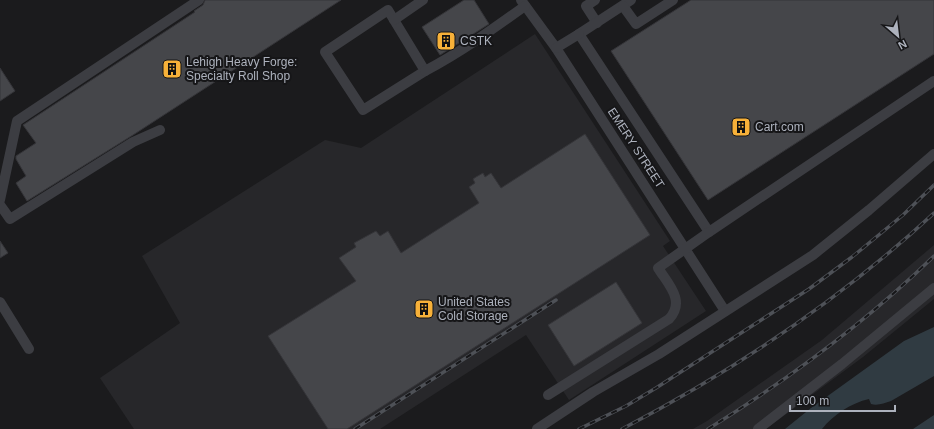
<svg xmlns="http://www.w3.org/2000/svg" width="934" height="429" font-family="Helvetica,sans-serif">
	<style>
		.built { fill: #27272a }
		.water { fill: #303b42 }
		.building { fill: #45464a; stroke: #353539 }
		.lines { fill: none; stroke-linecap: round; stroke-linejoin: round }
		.minor { stroke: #3c3d42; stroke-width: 10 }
		.rail-casing { stroke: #4e5157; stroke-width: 3.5 }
		.rail { stroke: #161618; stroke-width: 2; stroke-dasharray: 6; stroke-linecap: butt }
		.labels { text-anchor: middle; stroke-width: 4; stroke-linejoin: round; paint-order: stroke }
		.poi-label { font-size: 12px; fill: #adb2bd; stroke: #161618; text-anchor: start }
		.street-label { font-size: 12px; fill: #adb2bd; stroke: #161618 }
	</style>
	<rect width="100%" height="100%" fill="#1b1b1d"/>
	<!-- built -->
	<g class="built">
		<polygon points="535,34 670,241 663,246 706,311 569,400 526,335 380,429 134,429 100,378 180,323 142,256 325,140 361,148"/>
		<polygon points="934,245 934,299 863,357 766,429 693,429 707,421 822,340"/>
	</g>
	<!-- water -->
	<g class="water">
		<path d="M934,327V376L891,401C884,403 878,406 871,404L869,399C851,403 833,415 822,429H785L811,408L904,341Z"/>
		<polygon points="934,414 934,429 913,429 934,415"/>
	</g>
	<!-- building -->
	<g class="building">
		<polygon points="205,0 341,0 133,135 27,201 16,183 26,176 16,159 16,156 36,143 23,125 195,12 194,11 203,5"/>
		<polygon points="464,0 474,0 489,24 440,55 422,27"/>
		<polygon points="691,0 934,0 934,54 708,200 611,51"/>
		<polygon points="0,68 15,91 0,101"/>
		<polygon points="585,134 650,235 347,429 328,429 268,336 356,281 339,258 356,247 354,243 376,231 380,236 388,231 401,253 479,203 469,187 475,183 473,179 476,177 483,173 485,177 491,173 501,188"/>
		<polygon points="0,241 8,253 0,258"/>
		<polygon points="616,282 642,323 574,366 548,325"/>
	</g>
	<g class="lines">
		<!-- minor -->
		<g class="minor">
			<polyline points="521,0 556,48 725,311"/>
			<polyline points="595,0 586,6 597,23"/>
			<polyline points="631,0 579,34 709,232 934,81"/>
			<polyline points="623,6 636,24 673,0"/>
			<polygon points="388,10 425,71 363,110 325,52"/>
			<polyline points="394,20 423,0"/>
			<polyline points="556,48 579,34"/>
			<path d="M425,71C461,52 493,29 525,6"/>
			<polyline points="0,200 17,121 199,0"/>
			<polyline points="0,205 10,219 133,142 160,130"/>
			<polyline points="0,302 29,349"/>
			<path d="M548,395L669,319C686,301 668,284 658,268L709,232"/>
			<polyline points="537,429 593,392 659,354 813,255 869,210 934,154"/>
			<polyline points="758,429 842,364 934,288"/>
		</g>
		<!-- rail casing -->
		<g class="rail-casing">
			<g id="rail">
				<polyline points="355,429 556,300"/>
				<polyline points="579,429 626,406 656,388 809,289 852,257 903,215 934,185"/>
				<path d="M622,429C735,370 840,300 934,213"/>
				<path d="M708,429C789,379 865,323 934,256"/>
			</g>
		</g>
		<!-- rail -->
		<use href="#rail" class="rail"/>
	</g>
	<!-- icons -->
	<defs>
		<g id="building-square" transform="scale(1)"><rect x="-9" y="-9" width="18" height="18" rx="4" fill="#f7b139" stroke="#161618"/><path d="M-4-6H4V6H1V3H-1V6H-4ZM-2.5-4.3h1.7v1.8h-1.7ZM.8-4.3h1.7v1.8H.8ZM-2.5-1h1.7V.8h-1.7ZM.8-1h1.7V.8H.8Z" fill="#111"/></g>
	</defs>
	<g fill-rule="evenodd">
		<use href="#building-square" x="446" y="41"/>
		<use href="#building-square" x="172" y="69"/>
		<use href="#building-square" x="741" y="127"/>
		<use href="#building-square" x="424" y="309"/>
	</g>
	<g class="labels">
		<!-- poi labels -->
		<g class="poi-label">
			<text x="460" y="45">CSTK</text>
			<text x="186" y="66">Lehigh Heavy Forge:<tspan x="186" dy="14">Specialty Roll Shop</tspan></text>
			<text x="755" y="131">Cart.com</text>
			<text x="438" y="306">United States<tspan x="438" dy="14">Cold Storage</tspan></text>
		</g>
		<!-- street labels -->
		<g class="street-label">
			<text transform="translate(636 148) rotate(57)" y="4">EMERY STREET</text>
		</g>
	</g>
	<!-- north arrow -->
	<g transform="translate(898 36) rotate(152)" stroke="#161618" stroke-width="3" paint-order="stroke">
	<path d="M0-3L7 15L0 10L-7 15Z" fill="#adb2bd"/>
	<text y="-6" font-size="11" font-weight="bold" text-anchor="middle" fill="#adb2bd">N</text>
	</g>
	<!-- scale -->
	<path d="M790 405v6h105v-6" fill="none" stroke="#adb2bd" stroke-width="2"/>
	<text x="796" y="405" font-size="12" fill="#adb2bd" stroke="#161618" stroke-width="3" paint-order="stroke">100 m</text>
</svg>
